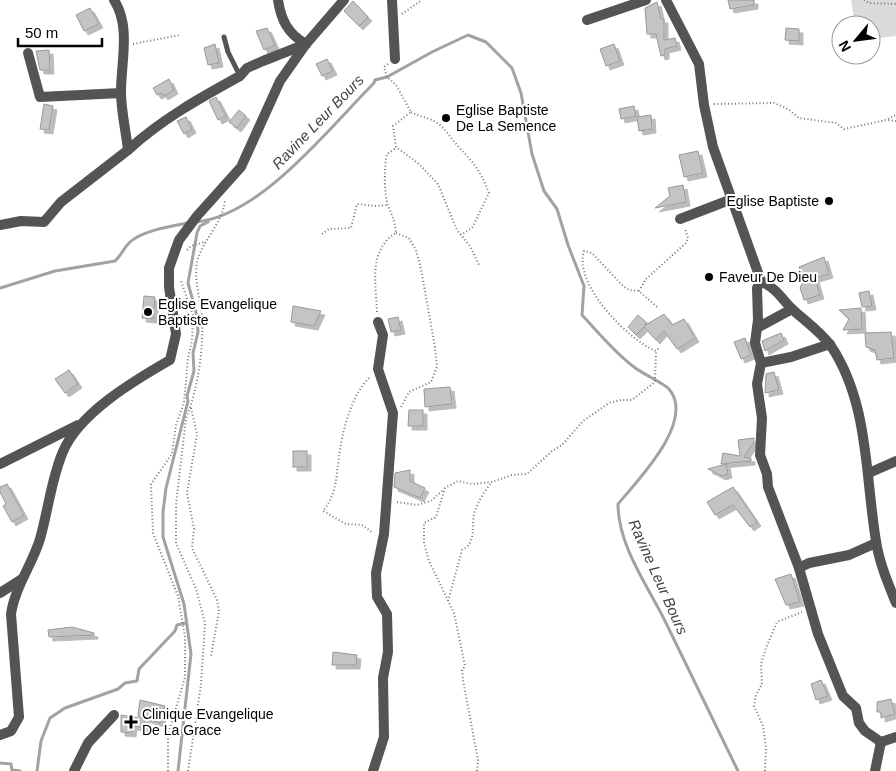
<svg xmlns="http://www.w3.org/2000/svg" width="896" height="771" font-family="Arial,sans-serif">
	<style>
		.park { fill: #dbdbdb }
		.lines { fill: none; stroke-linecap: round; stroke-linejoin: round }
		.stream { stroke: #a2a2a2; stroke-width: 3 }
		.building { fill: #c4c4c4; stroke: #989898; filter: url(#shadow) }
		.path { stroke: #767676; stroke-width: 2; stroke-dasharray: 1 2.5; stroke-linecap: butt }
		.lane { stroke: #545454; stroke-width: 5 }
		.street { stroke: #545454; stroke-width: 10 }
		.poi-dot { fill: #000; stroke: #fff; stroke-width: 2 }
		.labels { text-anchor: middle; stroke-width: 4; stroke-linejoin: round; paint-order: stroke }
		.poi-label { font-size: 14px; fill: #000; stroke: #fff; text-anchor: start }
		.water-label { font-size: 15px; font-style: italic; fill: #434343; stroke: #fff }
	</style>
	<defs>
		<filter id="shadow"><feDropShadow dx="4" dy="4" stdDeviation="0" flood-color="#0004"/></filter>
	</defs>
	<rect width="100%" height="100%" fill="#fff"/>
	<!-- park -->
	<polygon class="park" points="851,0 896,0 896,36 871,39 871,25 855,25"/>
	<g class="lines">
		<!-- stream -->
		<g class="stream">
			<path d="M196,222C261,216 330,127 374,83L375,80L387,77L432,52L468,35L486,42L512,68L521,93L532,154L544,191L557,209L568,245L584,286L582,315C598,332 615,353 634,367C641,373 665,384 669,389C696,421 638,480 618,504C618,546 648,586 666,623C690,672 714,722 738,771"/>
			<path d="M0,288L55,271L115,261C121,256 123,249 129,243C140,231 172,226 188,223"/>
			<polyline points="0,763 11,764 12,770 20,771"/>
			<polyline points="37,771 41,741 50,718 65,708 118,689 125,683 137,681 139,669 175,631 177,625 186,623"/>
			<polyline points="178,771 191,654 184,604 163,537 163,512 166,488 188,401 187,396 194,371 193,353 198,332 197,316 188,283 197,233 200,226 208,222"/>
		</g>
	</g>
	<!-- building -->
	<g class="building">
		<polygon points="728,0 754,0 754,5 730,9"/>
		<polygon points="353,1 368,17 359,26 344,11"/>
		<polygon points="657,2 661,19 664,19 664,40 675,38 677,46 665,49 665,55 661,56 656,34 647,34 645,8"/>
		<polygon points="90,8 99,24 84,31 76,15"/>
		<polygon points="267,28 275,45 264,50 256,31"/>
		<polygon points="786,28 799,29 799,41 785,40"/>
		<polygon points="215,44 219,63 208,65 204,48"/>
		<polygon points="614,44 620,61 606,66 600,49"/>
		<polygon points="49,50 50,70 40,70 36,51"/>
		<polygon points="327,59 333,71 322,76 316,64"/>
		<polygon points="169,79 174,90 164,96 162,93 157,95 153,88"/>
		<polygon points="216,97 226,116 218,120 209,101"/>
		<polygon points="44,104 53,106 49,130 40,129"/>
		<polygon points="634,106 636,116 621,119 619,109"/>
		<polygon points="239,110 246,116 237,128 229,122"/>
		<polygon points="651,115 652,129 639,131 637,117"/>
		<polygon points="186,117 192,129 184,134 177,121"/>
		<polygon points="698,151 703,173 684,177 679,155"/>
		<polygon points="683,185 686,202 655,208 670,196 668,188"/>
		<polygon points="824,257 829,274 815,278 820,295 804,300 800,288 804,279 799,267"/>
		<polygon points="869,291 872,306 862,307 859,293"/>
		<polygon points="144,296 155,297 153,319 142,318"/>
		<polygon points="293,306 321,311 314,326 291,322"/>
		<polygon points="861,308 862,329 843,330 849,319 839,310"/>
		<polygon points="664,314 672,325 684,319 695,338 677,349 664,331 656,340 644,327 636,335 628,327 638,315 647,323 644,326"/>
		<polygon points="398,317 401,330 391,332 388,319"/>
		<polygon points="891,332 894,358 877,360 875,350 866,347 865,333"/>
		<polygon points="781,333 784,340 765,351 762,341"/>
		<polygon points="745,338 751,355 741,359 734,342"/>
		<polygon points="69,370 78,384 65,393 55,379"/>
		<polygon points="774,372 779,390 765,393 766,374"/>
		<polygon points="450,387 452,404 425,407 424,389"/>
		<polygon points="409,410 423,410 423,426 408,426"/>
		<polygon points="754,438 754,442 744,457 751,458 751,461 721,464 723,453 740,456 738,440"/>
		<rect x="293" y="451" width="14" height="16"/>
		<polygon points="726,464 728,474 722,476 708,469"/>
		<polygon points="410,470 410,481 425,488 420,498 394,487 395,473"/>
		<polygon points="7,484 24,515 12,522 3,506 6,504 0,492 0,487"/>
		<polygon points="733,487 757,522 750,527 733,505 715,515 707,502"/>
		<polygon points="791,574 800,602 786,605 775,579"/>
		<polygon points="72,627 94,633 94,635 49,637 48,630"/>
		<polygon points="333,652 357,655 356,665 332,665"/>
		<polygon points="821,680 828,696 816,700 811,684"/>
		<polygon points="891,699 895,714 881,718 881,712 877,712 877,702"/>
		<polygon points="140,700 165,706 160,723 138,716"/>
		<polygon points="121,715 145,719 144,728 133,726 132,733 121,732"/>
	</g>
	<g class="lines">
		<!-- path -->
		<g class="path">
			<polyline points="864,0 869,3 896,4"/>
			<polyline points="402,14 422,0"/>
			<polyline points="133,44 180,35"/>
			<polyline points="388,64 384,67 387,77 396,85 411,112 393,126 396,147 419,164 438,184 457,230 470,246 479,265"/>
			<polyline points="714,104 774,103 788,109 799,118 836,123 844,129 886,120 896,121"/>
			<path d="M411,112C418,116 425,117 432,120C443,125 450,137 457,145C475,165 479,168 489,193L472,228L461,235"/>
			<polyline points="888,119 896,115"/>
			<polyline points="396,233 409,238 416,250 421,269 435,347 437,367 431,382 409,392 401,407"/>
			<polyline points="322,234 329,229 351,228 357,204 375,206 388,205"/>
			<polyline points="187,250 191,246 205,242"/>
			<polyline points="639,291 646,279 686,243 688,238 685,229"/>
			<path d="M657,307L639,291L629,290L623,286L592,253L584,251C573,284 628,340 656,351L660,347"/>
			<path d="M377,312C376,283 368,250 396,233C395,222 392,215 388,206C384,194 384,166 387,154L396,148"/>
			<path d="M369,378C351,396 342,432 339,457C336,477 337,494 323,511L346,524L362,525L373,533"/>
			<polyline points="191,408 197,434 187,493 194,529 192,548 217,600 219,611 211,656"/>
			<polyline points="397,502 417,505 431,501 444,489"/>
			<path d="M448,601L462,550C478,542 470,525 475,511C478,501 485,491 491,483"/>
			<polyline points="168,771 168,735 185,677 185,637 178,596 153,533 151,484 172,454 176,425 184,403 188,358 192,341 193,316 181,281"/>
			<path d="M188,771L201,685L205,623L196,589L176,543V505L186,418C198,390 204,346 202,316C200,299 194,280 197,262C203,239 223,223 225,200"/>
			<polyline points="477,771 478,760 463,680 462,670 465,666 454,613 429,561 424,543 424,523 436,517 445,488 458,481 472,484 492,482 512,475 527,474 552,451 562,445 583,421 609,403 621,400 632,400 655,382 656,351"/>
			<polyline points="765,771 766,749 763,726 754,706 756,695 762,684 761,664 766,648 777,622 802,612"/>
		</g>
		<!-- lane -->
		<polyline class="lane" points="224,37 228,52 240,76"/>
		<!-- street -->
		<g class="street">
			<path d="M278,0C281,20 288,34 306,44"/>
			<polyline points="392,0 395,59"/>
			<path d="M666,0L699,64L704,105L713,147L761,281C779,291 779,296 792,309C805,321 820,331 831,346C869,403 865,475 876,541C879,562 888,583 896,603"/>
			<polyline points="587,20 646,0"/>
			<polyline points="28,53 40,97 121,93"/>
			<path d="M128,150C162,119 200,98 240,76L247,68L263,61L306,44"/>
			<polyline points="680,219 732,199"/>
			<path d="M0,225L21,221L44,222L61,202L128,150C126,131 121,111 121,92C121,62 131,26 114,0"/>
			<polyline points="761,281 757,288 758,320 755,343 761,363 757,384 762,418 760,455 767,474 768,487 799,568 818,634 843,696 856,708 859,723 865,731 881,742"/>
			<polyline points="757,328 792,309"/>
			<polyline points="761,363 791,357 830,344"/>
			<polyline points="0,464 78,425"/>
			<polyline points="869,473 896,461"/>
			<polyline points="799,568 809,563 849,555 876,543"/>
			<polyline points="0,593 22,579"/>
			<path d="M0,735L11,731L19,717L11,614C15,587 32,565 40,539C48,511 51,481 62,454C77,414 135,380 170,360L176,334L169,287V268L179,240L197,216L241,167L280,81L306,44L344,0"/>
			<polyline points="881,742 896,737"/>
			<polyline points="74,771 88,743 114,715"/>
			<polyline points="373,771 384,737 383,678 388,652 387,614 377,597 376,573 384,534 393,413 378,369 383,335 378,322"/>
			<polyline points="875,771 881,742"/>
		</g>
	</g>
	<!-- markers -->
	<g class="poi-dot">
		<circle cx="446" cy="118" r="5"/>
		<circle cx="829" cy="201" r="5"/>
		<circle cx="709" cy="277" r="5"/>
		<circle cx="148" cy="312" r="5"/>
		<path d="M128.5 714.5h5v5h5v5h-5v5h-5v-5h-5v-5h5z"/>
	</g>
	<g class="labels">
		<!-- poi labels -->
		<g class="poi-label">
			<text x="456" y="115">Eglise Baptiste<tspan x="456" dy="16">De La Semence</tspan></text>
			<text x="819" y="206" text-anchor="end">Eglise Baptiste</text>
			<text x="719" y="282">Faveur De Dieu</text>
			<text x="158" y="309">Eglise Evangelique<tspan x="158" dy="16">Baptiste</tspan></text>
			<text x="142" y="719">Clinique Evangelique<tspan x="142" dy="16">De La Grace</tspan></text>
		</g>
		<!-- water labels -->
		<g class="water-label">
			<text transform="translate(318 122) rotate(-46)" y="5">Ravine Leur Bours</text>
			<text transform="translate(658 577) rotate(66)" y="5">Ravine Leur Bours</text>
		</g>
	</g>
	<!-- north arrow -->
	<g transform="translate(856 40) rotate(241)"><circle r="24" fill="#ffffff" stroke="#999999"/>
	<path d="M0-4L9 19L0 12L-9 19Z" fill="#000000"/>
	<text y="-8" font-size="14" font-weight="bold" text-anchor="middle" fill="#000000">N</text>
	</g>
	<!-- scale -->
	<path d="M18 38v8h84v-8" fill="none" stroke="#000000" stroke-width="2.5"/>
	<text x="25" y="38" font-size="15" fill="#000000" stroke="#ffffff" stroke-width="4" paint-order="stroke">50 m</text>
</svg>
